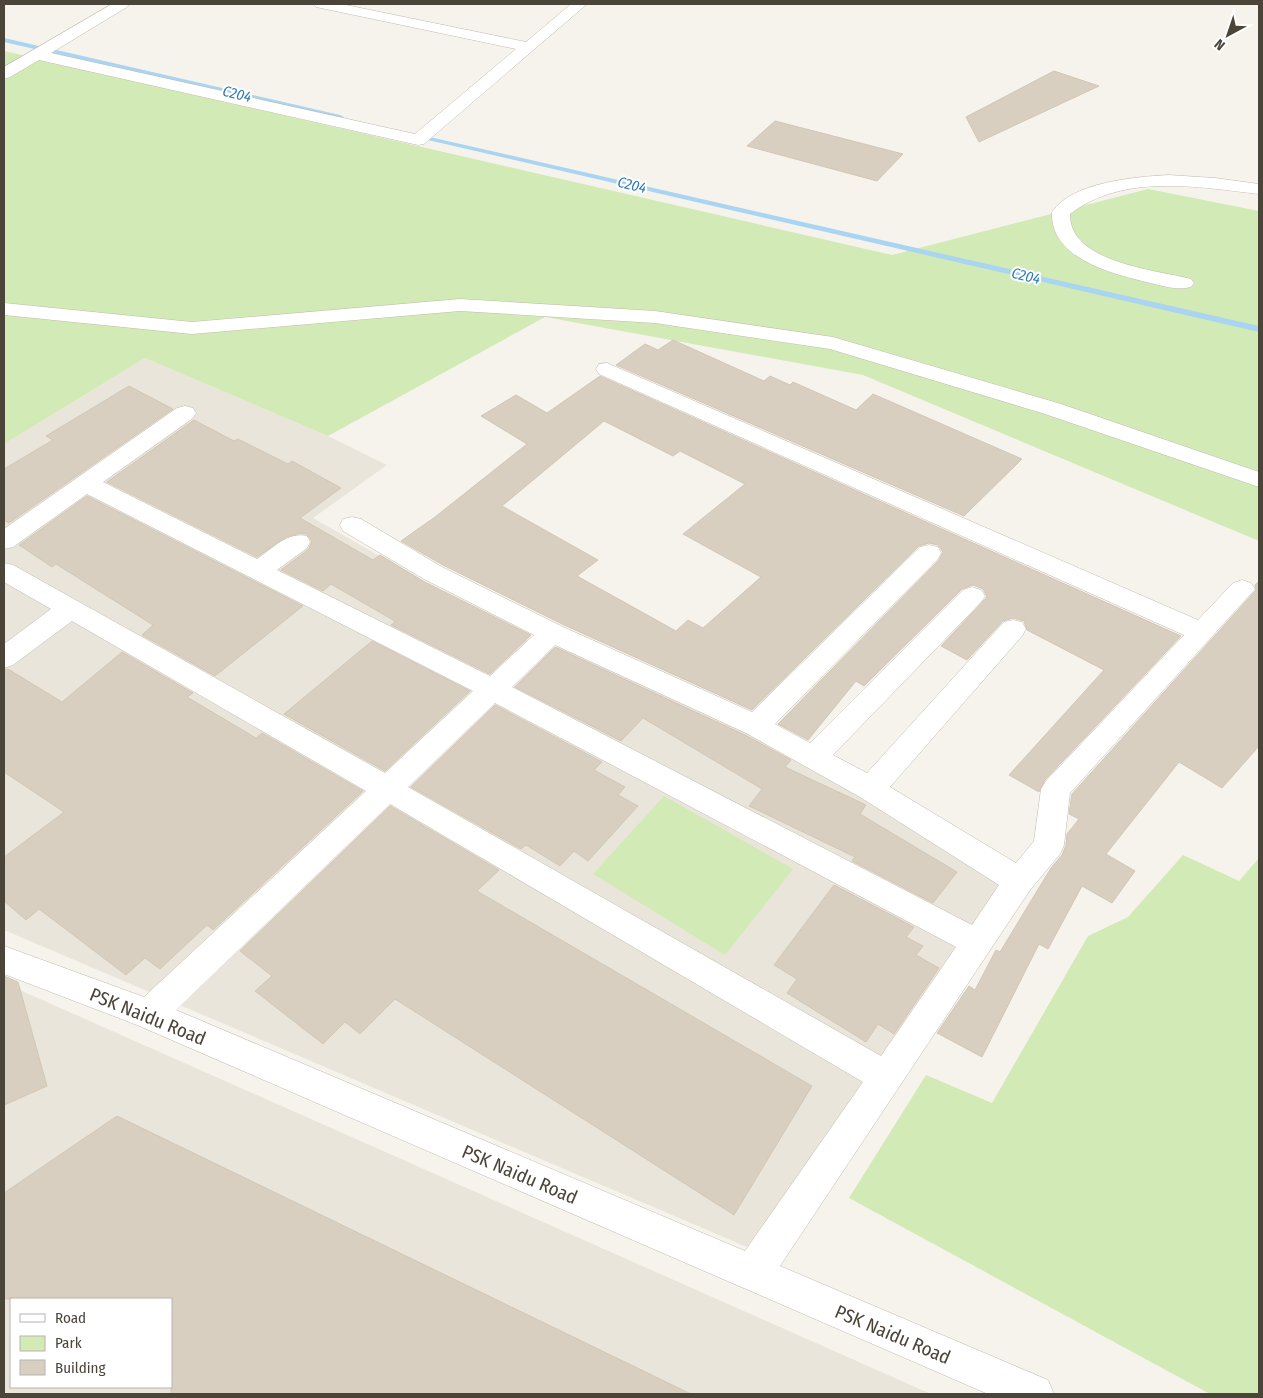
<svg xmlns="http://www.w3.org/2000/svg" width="1263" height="1398" font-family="'Fira Sans Condensed',sans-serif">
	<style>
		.residential { fill: #eae5da; fill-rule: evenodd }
		.green { fill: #d2eab5 }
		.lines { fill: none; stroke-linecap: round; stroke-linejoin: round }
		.stream { fill: #a9d4f2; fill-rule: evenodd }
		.building { fill: #d8cfc1; stroke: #d3c7b4; fill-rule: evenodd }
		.minor-casing { stroke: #c2bbae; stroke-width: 1 }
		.minor { fill: #fff; fill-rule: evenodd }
		.labels { text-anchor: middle; stroke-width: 4; stroke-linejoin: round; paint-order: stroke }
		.far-water-label { font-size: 15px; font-style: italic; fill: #2e7ab2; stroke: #fff }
		.near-street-label { font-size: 19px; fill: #4b4439; stroke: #fff }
	</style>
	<rect width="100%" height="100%" fill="#f6f3ec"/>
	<!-- residential -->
	<g class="residential">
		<polygon points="145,358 328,436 387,465 313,518 532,643 608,656 752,722 1007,886 747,1247 4,930 4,444"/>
		<path d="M4,983L931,1394H4ZM11,1299H171V1387H11Z"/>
	</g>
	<!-- green -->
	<g class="green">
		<polygon points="4,51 892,255 1148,189 1259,211 1259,541 863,375 545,317 328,436 145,358 4,444"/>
		<polygon points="664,796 793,869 725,955 593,874"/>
		<polygon points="1183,855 1239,881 1259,858 1259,1394 1210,1394 849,1198 926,1075 992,1103 1088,936 1128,917"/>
	</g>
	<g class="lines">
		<!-- stream -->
		<g class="stream">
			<polygon points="4,38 340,115 344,117 340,119 4,42"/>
			<polygon points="412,133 1259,326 1259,332 415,137 411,135"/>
		</g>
	</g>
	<!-- building -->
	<g class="building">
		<polygon points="1054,71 1099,86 979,142 966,117"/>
		<polygon points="775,121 903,154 877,181 747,146"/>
		<polygon points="673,340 764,381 770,376 790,385 793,382 856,410 873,394 1022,459 964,516 616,365 645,344 658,350"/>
		<path d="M600,376L1181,636L1045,780L1039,792L1009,775L1104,670L1027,630L1024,621L1013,618L1003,621L967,660L941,646L987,597L983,589L973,585L962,589L864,686L856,681L808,740L778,724L939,560L943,552L938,545L929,543L919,546L752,710L562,624L443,565L401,541L435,517L527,444L481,416L516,395L547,413ZM604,421L673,456L680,451L745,484L683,534L761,577L703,628L688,620L676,631L577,576L598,560L502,506Z"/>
		<polygon points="129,386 173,409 9,523 4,520 4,469 53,440 46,436"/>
		<polygon points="194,420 234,441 238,439 288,464 292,461 341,488 300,518 373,560 380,555 423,581 531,635 490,674 391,625 395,622 393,620 331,584 323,591 281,570 309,549 312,541 307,534 300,533 286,537 257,557 107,482"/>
		<polygon points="87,496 303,606 215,676 142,635 153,625 56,564 52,567 19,545"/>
		<polygon points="1259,581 1259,746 1222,788 1179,762 1106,854 1135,871 1112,903 1082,886 1048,949 1039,944 982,1057 937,1033 969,986 975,990 996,950 1000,952 1051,868 1062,855 1066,845 1067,834 1079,819 1069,814 1072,794 1256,590 1255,585"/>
		<polygon points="372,641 470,691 385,771 284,714"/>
		<polygon points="555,647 745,735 791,760 785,767 866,805 860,814 957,872 933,903 852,861 855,857 749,806 762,789 643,718 621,741 515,687"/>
		<polygon points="122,652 193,693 187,697 256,738 262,733 363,791 213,930 207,925 160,969 145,958 126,975 39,909 26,920 4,901 4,857 64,812 4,772 4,670 8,669 62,702"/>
		<polygon points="495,705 602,762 594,770 625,787 618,795 638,806 588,861 574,851 560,866 526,845 521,849 411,787"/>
		<polygon points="390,806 499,870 477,891 812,1086 734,1215 395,999 360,1034 345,1022 323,1044 255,991 272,976 240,951"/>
		<polygon points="834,885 914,927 906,937 923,946 916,955 939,968 894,1034 878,1024 866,1042 787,993 797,979 774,965"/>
		<polygon points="4,976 18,982 47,1086 4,1105"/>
		<polygon points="117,1116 691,1394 171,1394 171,1299 4,1299 4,1193"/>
	</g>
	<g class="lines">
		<!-- minor casing -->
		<g class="minor-casing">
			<g id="minor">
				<polygon points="112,4 129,4 127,7 51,53 415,134 516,49 321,8 316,7 314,4 341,4 526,42 571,4 587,4 424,144 418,145 39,60 10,77 4,79 4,67"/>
				<path d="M1168,175L1215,178L1259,184V194C1198,187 1123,173 1070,214C1069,263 1157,270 1191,279L1194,283L1191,287C1177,291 1160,285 1146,282C1110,273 1050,258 1052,212C1072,182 1135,177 1168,175Z"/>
				<polygon points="460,299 655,311 833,337 1061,404 1259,472 1259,487 1045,414 830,349 655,323 460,311 192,334 4,315 4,303 192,322"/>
				<path d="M607,363L1198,620L1233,583L1242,580L1251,583L1255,589L1070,793L1064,845L1060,854L1030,890L780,1266L1048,1380L1054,1394H988L137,1025L4,974V946L144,997L366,791L72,621L13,665L4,668V644L51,609L4,582V563L13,565L385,773L473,691L87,494L13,547L4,549V529L177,408L185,406L193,408L196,413L193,418L103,482L257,559C272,549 288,531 307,536L310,542L307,548L277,570L490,676L534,635L424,579L343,531L340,525L343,519L352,517L361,519L442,567L561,626L752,712L920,547L929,545L938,547L941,553L938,559L775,724L810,743L963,590L972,587L981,590L985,596L981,602L833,755L867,773L1004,622L1013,620L1022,622L1026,629L1022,636L890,787L1016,863L1034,841L1041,789L1046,781L1184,635L599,374L596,369L599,364ZM555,645L746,733L860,797L999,885L972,925L512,687ZM495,703L956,947L881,1056L408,787ZM390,804L863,1082L745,1251L176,1010Z"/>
			</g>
		</g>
		<!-- minor -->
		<use href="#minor" class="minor"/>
	</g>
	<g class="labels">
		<!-- far-water labels -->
		<g class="far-water-label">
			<text transform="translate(237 94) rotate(13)" y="5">C204</text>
			<text transform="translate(632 185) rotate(13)" y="5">C204</text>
			<text transform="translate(1026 276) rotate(13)" y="5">C204</text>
		</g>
		<!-- near-street labels -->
		<g class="near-street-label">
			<text transform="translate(148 1016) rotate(22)" y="7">PSK Naidu Road</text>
			<text transform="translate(520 1174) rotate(23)" y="7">PSK Naidu Road</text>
			<text transform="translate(893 1334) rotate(23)" y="7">PSK Naidu Road</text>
		</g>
	</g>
	<!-- border -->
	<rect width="1263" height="1398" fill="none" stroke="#4b4439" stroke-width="10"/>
	<!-- legend -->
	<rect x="10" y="1298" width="162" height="90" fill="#ffffff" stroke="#b7b4b0"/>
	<rect x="20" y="1314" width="25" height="8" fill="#ffffff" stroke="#b7b4b0"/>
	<text x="55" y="1323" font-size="15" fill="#4b4439">Road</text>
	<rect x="20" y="1336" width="25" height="15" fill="#d2eab5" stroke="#b7b4b0"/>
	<text x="55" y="1348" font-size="15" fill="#4b4439">Park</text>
	<rect x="20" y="1360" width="25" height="15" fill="#d8cfc1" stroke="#b7b4b0"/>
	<text x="55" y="1373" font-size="15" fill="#4b4439">Building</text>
	<!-- north arrow -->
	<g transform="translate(1228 35) rotate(220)" stroke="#ffffff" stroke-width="4" paint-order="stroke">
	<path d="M0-4L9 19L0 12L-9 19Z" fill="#4b4439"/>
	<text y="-8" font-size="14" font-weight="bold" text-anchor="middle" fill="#4b4439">N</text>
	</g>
</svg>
